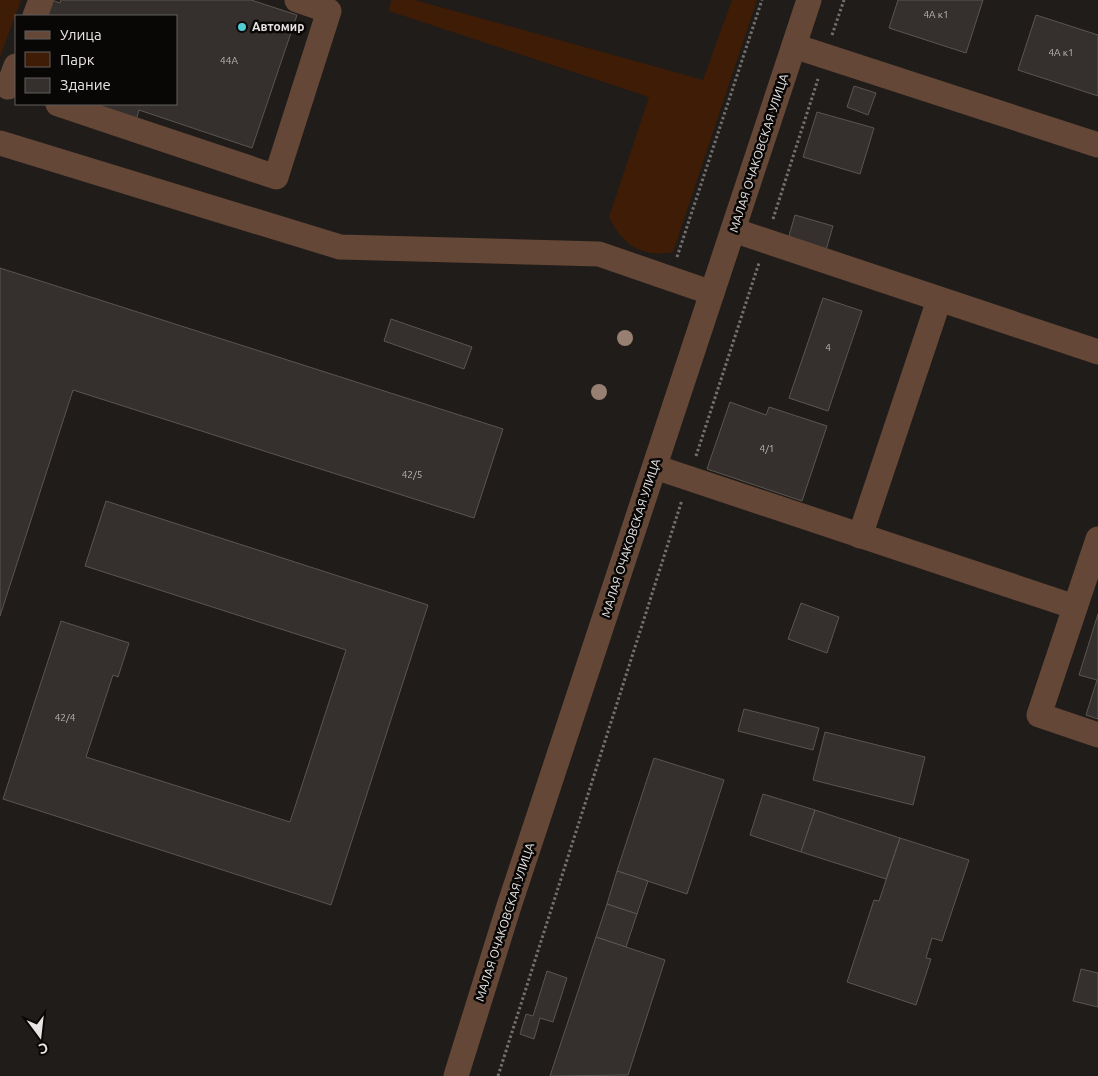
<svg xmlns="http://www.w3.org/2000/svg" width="1098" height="1076" font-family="Ubuntu,sans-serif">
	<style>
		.green { fill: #3f1c06 }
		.building { fill: #35302d; stroke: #5b5552 }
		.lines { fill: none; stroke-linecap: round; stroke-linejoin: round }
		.path { stroke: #74706e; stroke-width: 3; stroke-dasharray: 2.5 2.5; stroke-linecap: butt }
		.minor { stroke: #644736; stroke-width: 25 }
		.tree { fill: #977f71 }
		.poi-dot { fill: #51ccd3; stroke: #080706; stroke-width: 2 }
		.labels { text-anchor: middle; stroke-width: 5; stroke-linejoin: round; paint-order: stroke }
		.number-label { font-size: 10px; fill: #bbb7b6 }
		.poi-label { font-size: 12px; font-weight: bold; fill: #e8e4e3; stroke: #080706; text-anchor: start }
		.street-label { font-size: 12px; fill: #e8e4e3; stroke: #080706 }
	</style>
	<rect width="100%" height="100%" fill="#201c19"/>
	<!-- green -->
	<g class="green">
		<polygon points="0,0 21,0 0,57"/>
		<path d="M391,0H415L703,80L732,0H757L673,252C642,258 622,245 609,217L649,97L389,11Z"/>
	</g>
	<!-- building -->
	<g class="building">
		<polygon points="52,0 60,3 61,0 251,0 297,15 252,148 139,110 135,124 76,104 176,104 176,16 43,16"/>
		<polygon points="898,0 983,0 966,53 889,28"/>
		<polygon points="1036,15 1098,35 1098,96 1018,70"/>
		<polygon points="854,86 876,93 868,115 847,107"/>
		<polygon points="817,112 874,128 860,174 803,157"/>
		<polygon points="795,215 833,226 826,250 788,239"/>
		<polygon points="0,268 503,429 474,518 73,390 0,616"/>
		<polygon points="823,298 862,311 828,411 789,398"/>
		<polygon points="391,319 472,347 464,369 384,341"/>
		<polygon points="730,402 766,415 769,407 827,426 802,501 707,469"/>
		<polygon points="106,501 428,605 331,905 3,799 61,621 129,643 118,677 113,675 86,757 290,822 346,650 85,566"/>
		<polygon points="801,603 839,617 827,653 788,639"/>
		<polygon points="1098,614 1098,719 1086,715 1097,680 1079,675"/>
		<polygon points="744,709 819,728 813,750 738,731"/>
		<polygon points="825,732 925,757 913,805 813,780"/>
		<polygon points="654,758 724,780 687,894 617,871"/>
		<polygon points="763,794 815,810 801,852 750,835"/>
		<polygon points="815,810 900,838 886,879 801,852"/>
		<polygon points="900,838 969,860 942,941 932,938 926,958 931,959 916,1005 847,982 874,900 879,901"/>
		<polygon points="617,871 648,881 637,914 607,904"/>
		<polygon points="607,904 637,914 626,947 596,937"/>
		<polygon points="596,937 665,960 628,1075 550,1076"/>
		<polygon points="1081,969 1098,973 1098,1007 1073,1001"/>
		<polygon points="547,971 567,978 553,1022 540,1018 534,1039 520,1034 526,1014 533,1016"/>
	</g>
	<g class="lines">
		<!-- path -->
		<g class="path">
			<polyline points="832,35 844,0"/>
			<polyline points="773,219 818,79"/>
			<polyline points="677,257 762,0"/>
			<polyline points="696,456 759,263"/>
			<polyline points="498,1076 682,500"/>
		</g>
		<!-- minor -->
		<g class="minor">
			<polyline points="35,16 41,0"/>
			<polyline points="794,46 1098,145"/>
			<polyline points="8,87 16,66"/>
			<polyline points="58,104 276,177 329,11 297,0"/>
			<polyline points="0,143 340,247 599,254 712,293"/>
			<polyline points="733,230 1098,352"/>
			<polyline points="655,467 1075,607"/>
			<polyline points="860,536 939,300"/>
			<polyline points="1098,539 1039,715 1098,735"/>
			<polyline points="456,1076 509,906 809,0"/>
		</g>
	</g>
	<!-- trees -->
	<g class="tree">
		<circle cx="625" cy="338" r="8"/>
		<circle cx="599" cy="392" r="8"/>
	</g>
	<!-- markers -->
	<circle class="poi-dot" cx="242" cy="27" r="5"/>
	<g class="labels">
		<!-- number labels -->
		<g class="number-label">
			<text x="936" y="18">4А к1</text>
			<text x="1061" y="56">4А к1</text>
			<text x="229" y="64">44А</text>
			<text x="828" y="351">4</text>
			<text x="767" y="452">4/1</text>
			<text x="412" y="478">42/5</text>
			<text x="65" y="721">42/4</text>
		</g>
		<!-- poi labels -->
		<g class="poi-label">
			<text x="252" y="31">Автомир</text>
		</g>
		<!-- street labels -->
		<g class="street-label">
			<text transform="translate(759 153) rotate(-72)" y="4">МАЛАЯ ОЧАКОВСКАЯ УЛИЦА</text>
			<text transform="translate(631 538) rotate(-72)" y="4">МАЛАЯ ОЧАКОВСКАЯ УЛИЦА</text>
			<text transform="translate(505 922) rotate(-72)" y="4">МАЛАЯ ОЧАКОВСКАЯ УЛИЦА</text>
		</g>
	</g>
	<!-- legend -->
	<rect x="15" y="15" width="162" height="90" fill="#080706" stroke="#625f5e"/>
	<rect x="25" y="31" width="25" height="8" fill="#644736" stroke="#625f5e"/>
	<text x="60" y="40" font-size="15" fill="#e8e4e3">Улица</text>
	<rect x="25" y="52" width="25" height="15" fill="#3f1c06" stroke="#625f5e"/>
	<text x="60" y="65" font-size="15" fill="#e8e4e3">Парк</text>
	<rect x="25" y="78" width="25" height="15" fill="#35302d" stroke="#625f5e"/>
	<text x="60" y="90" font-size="15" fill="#e8e4e3">Здание</text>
	<!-- north arrow -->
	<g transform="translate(40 1036) rotate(165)" stroke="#080706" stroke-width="4" paint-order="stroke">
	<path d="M0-4L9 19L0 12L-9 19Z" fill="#e8e4e3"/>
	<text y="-8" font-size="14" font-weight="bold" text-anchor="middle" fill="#e8e4e3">С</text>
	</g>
</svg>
